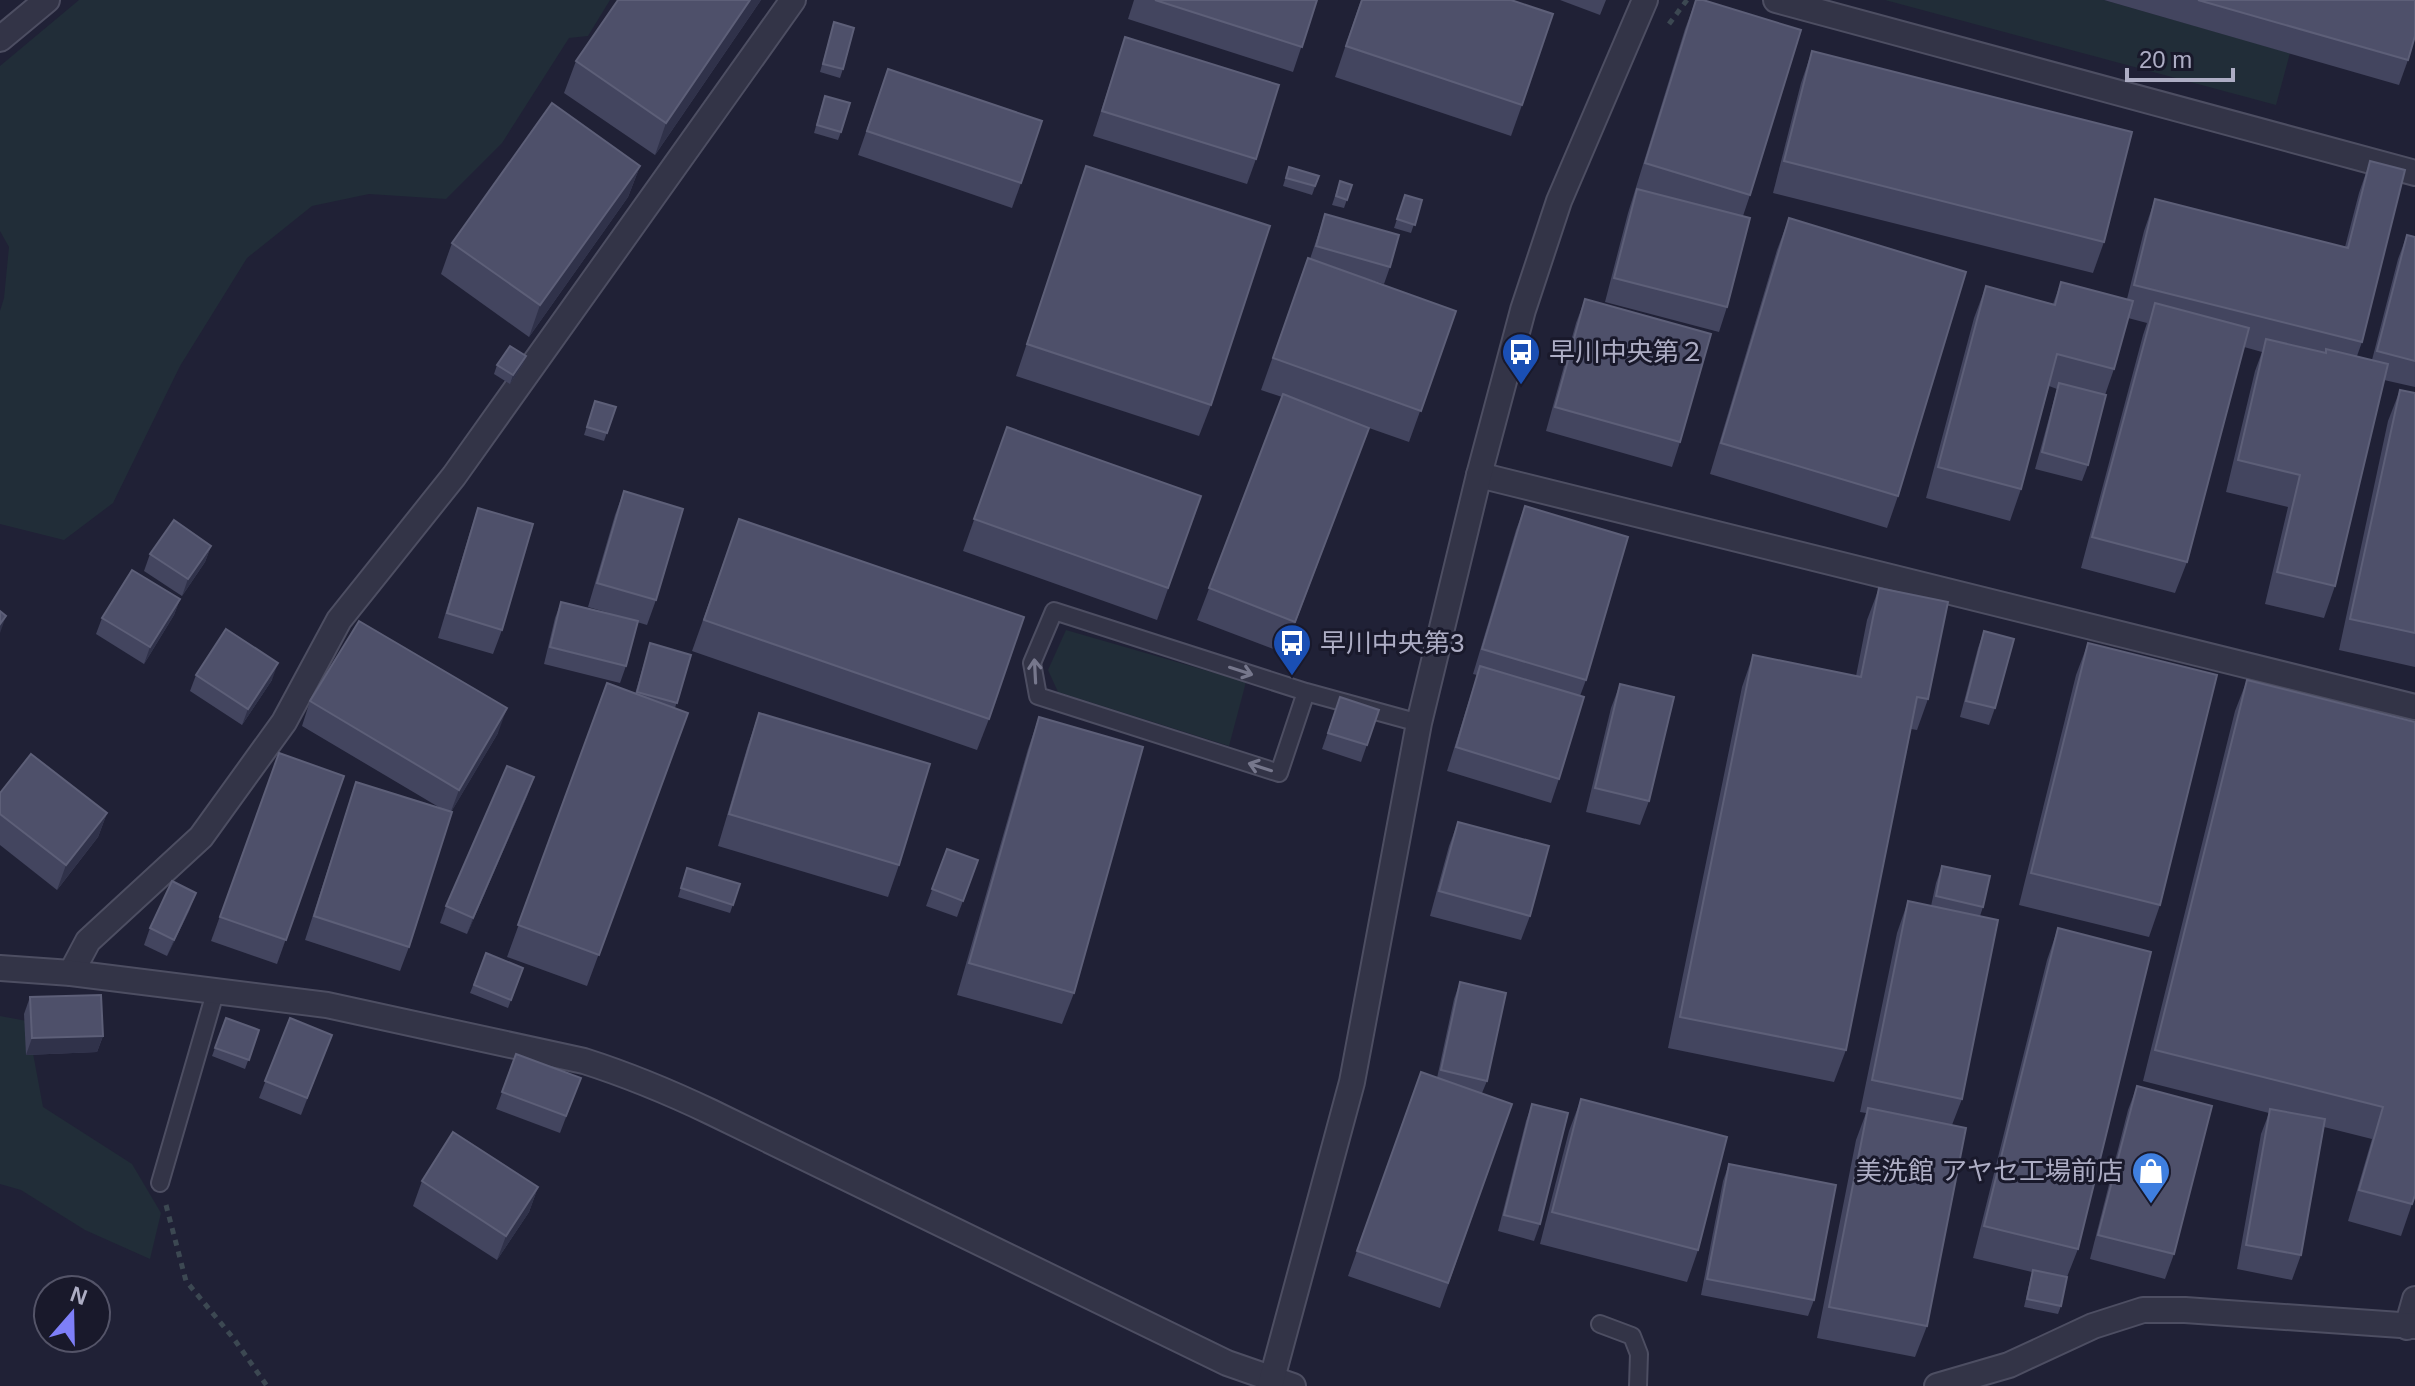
<svg xmlns="http://www.w3.org/2000/svg" width="2415" height="1386" font-family="Arial,'Noto Sans JP',sans-serif">
	<style>
		.green { fill: #212d38 }
		.lines { fill: none; stroke-linecap: round; stroke-linejoin: round }
		.service-casing { stroke: #4d4e62; stroke-width: 20 }
		.minor-casing { stroke: #4d4e62; stroke-width: 28 }
		.tertiary-casing { stroke: #4d4e62; stroke-width: 28 }
		.path { stroke: #3c4852; stroke-width: 5; stroke-dasharray: 6 6; stroke-linecap: butt }
		.service { stroke: #333447; stroke-width: 16 }
		.minor { stroke: #333447; stroke-width: 24 }
		.tertiary { stroke: #333447; stroke-width: 24 }
		.wall { fill: #43455f }
		.shaded-wall { fill: #30324a }
		.building { fill: #4e506a; stroke: #5d5f78; stroke-width: 2 }
		.oneway { stroke: #76778c }
		.labels { text-anchor: middle; stroke-width: 6; stroke-linejoin: round; paint-order: stroke }
		.poi-label { font-size: 26px; fill: #adadc4; stroke: #19192b; text-anchor: start }
	</style>
	<rect width="100%" height="100%" fill="#202136"/>
	<!-- green -->
	<g class="green">
		<polygon points="79,0 610,0 588,36 569,38 502,143 446,199 369,194 312,206 247,258 180,366 113,503 64,540 0,524 0,311 4,298 9,247 0,231 0,66"/>
		<polygon points="1885,0 2104,0 2290,53 2276,105"/>
		<polygon points="1066,630 1246,682 1229,746 1058,692 1048,670"/>
		<polygon points="0,1016 27,1021 43,1107 132,1164 161,1213 150,1259 85,1230 21,1190 0,1184"/>
	</g>
	<g class="lines">
		<!-- service casing -->
		<g class="service-casing">
			<g id="service">
				<polyline points="1306,692 1279,773 1038,696 1032,663 1054,611 1306,692 1419,723"/>
				<polyline points="160,1183 215,993"/>
				<polyline points="1600,1324 1632,1336 1639,1354 1638,1386"/>
			</g>
		</g>
		<!-- minor casing -->
		<g class="minor-casing">
			<g id="minor">
				<polyline points="1776,0 2415,173"/>
				<polyline points="0,39 47,0"/>
				<path d="M1479,475C1791,554 2104,627 2415,707"/>
				<polyline points="71,973 88,941 201,837 284,722 339,620 454,476 793,0"/>
				<polyline points="2407,1327 2415,1299"/>
			</g>
		</g>
		<!-- tertiary casing -->
		<g class="tertiary-casing">
			<g id="tertiary">
				<path d="M0,968L71,973L327,1005L584,1061C628,1075 669,1092 711,1112L1227,1363L1293,1386"/>
				<polyline points="1270,1386 1352,1082 1419,723 1479,475 1523,310 1559,201 1645,0"/>
				<polyline points="1937,1386 2009,1365 2093,1326 2143,1310 2185,1310 2415,1326"/>
			</g>
		</g>
		<!-- path -->
		<g class="path">
			<polyline points="1669,24 1687,0"/>
			<polyline points="166,1205 186,1281 234,1339 267,1386"/>
		</g>
		<!-- service -->
		<use href="#service" class="service"/>
		<!-- minor -->
		<use href="#minor" class="minor"/>
		<!-- tertiary -->
		<use href="#tertiary" class="tertiary"/>
	</g>
	<!-- wall -->
	<g class="wall">
		<polygon points="761,0 655,155 564,93 576,61"/>
		<polygon points="1134,0 1317,0 1293,72 1128,19"/>
		<polygon points="1361,0 1511,0 1522,105 1511,136 1335,77"/>
		<polygon points="1560,0 1606,0 1600,15"/>
		<polygon points="1696,0 1750,195 1743,216 1727,307 1719,332 1605,302 1628,213 1685,29"/>
		<polygon points="2104,0 2415,0 2408,60 2399,85"/>
		<polygon points="834,22 843,69 840,78 820,72"/>
		<polygon points="1125,37 1256,159 1247,184 1093,136"/>
		<polygon points="1812,51 2104,242 2093,273 1773,193 1801,83"/>
		<polygon points="888,69 1021,183 1012,208 858,155"/>
		<polygon points="822,105 841,132 838,140 814,133"/>
		<polygon points="2370,161 2362,342 2357,356 2372,360 2398,259 2407,235 2415,237 2415,387 2384,380 2335,586 2324,618 2265,604 2288,507 2226,492 2255,371 2262,352 2244,347 2187,562 2175,593 2081,568 2143,335 2147,323 2128,318 2114,369 2105,395 2088,465 2082,481 2035,469 2057,389 2049,386 2021,489 2010,521 1926,498 1974,318 1986,286 2053,304 2061,282 2127,299 2144,231 2155,199 2345,247 2359,193"/>
		<polygon points="640,166 628,197 529,337 441,274 452,243"/>
		<polygon points="1086,166 1211,405 1199,436 1016,376"/>
		<polygon points="1289,167 1319,176 1312,195 1283,186"/>
		<polygon points="1340,181 1352,185 1344,208 1332,205"/>
		<polygon points="1405,195 1422,200 1411,233 1394,228"/>
		<polygon points="1325,214 1390,267 1384,284 1361,277 1456,311 1409,442 1369,428 1284,653 1197,620 1282,397 1261,390 1308,258 1310,259"/>
		<polygon points="1789,218 1898,496 1887,528 1710,474 1777,250"/>
		<polygon points="1585,299 1680,442 1672,467 1546,431 1576,323"/>
		<polygon points="526,356 523,364 510,384 494,374 497,365"/>
		<polygon points="2400,390 2415,393 2415,667 2339,650 2388,421"/>
		<polygon points="595,401 616,407 604,441 584,435"/>
		<polygon points="1007,427 1201,496 1157,620 963,551"/>
		<polygon points="624,491 656,600 647,625 637,622 626,666 620,683 544,664 555,618 561,602 609,613 588,607 615,515"/>
		<polygon points="1525,506 1586,680 1580,696 1559,779 1551,803 1447,771 1477,675 1473,674 1516,530"/>
		<polygon points="478,508 502,630 493,654 438,638 470,532"/>
		<polygon points="739,519 989,719 977,750 692,651"/>
		<polygon points="211,546 205,562 182,596 144,571 150,554"/>
		<polygon points="1879,588 1928,699 1917,730 1911,729 1846,1050 1834,1082 1668,1048 1742,687 1753,655 1856,676 1867,620"/>
		<polygon points="180,599 174,615 144,664 96,634 102,618"/>
		<polygon points="1984,631 1995,708 1989,725 1960,717 1978,648"/>
		<polygon points="650,643 691,655 675,708 688,713 587,986 507,957 607,683 635,694"/>
		<polygon points="2088,643 2160,905 2149,937 2019,905 2076,675"/>
		<polygon points="196,675 272,680 242,725 190,691"/>
		<polygon points="2247,680 2415,722 2412,1204 2401,1236 2348,1221 2372,1139 2324,1127 2301,1255 2292,1280 2237,1269 2261,1134 2269,1113 2143,1081 2235,711"/>
		<polygon points="1620,684 1649,801 1640,825 1586,812 1611,708"/>
		<polygon points="1340,697 1379,710 1361,762 1322,749"/>
		<polygon points="310,701 498,733 451,812 409,947 400,971 305,940 356,782 442,809 302,726"/>
		<polygon points="759,713 899,865 888,897 718,846 748,745"/>
		<polygon points="1039,717 1074,993 1062,1024 957,995 1028,749"/>
		<polygon points="279,753 344,776 277,964 211,941"/>
		<polygon points="0,793 107,813 98,837 57,890 0,845"/>
		<polygon points="528,794 467,934 440,923 446,906"/>
		<polygon points="1458,822 1530,916 1521,940 1430,916 1449,846"/>
		<polygon points="947,849 978,860 957,917 926,906"/>
		<polygon points="1942,866 1983,907 1980,916 1962,1099 1952,1125 1927,1326 1915,1357 1817,1338 1856,1140 1866,1113 1860,1112 1897,933 1908,901 1931,906 1936,883"/>
		<polygon points="687,868 740,884 730,913 678,897"/>
		<polygon points="190,909 167,956 144,945 150,928"/>
		<polygon points="2058,928 2078,1249 2067,1277 2061,1306 2058,1314 2024,1307 2032,1272 1973,1258 2047,960"/>
		<polygon points="486,953 523,968 508,1008 470,993"/>
		<polygon points="1460,982 1487,1081 1482,1093 1512,1104 1440,1308 1348,1276 1421,1072 1437,1078 1454,999"/>
		<polygon points="30,997 103,1036 97,1052 26,1055 24,1014"/>
		<polygon points="226,1018 259,1030 245,1069 212,1056"/>
		<polygon points="290,1018 332,1035 301,1115 259,1098"/>
		<polygon points="516,1054 581,1078 560,1133 496,1109"/>
		<polygon points="2137,1086 2174,1254 2165,1279 2090,1259 2128,1110"/>
		<polygon points="1581,1099 1698,1250 1687,1282 1540,1244 1569,1131"/>
		<polygon points="1532,1104 1540,1224 1534,1241 1498,1231 1526,1121"/>
		<polygon points="1729,1164 1814,1300 1808,1316 1701,1295 1723,1181"/>
		<polygon points="422,1181 538,1187 529,1212 497,1260 413,1206"/>
	</g>
	<!-- shaded-wall -->
	<g class="shaded-wall">
		<polygon points="750,0 761,0 655,155 666,123"/>
		<polygon points="640,166 628,197 529,337 540,305"/>
		<polygon points="526,356 523,364 510,384 513,375"/>
		<polygon points="211,546 205,562 182,596 188,579"/>
		<polygon points="180,599 174,615 144,664 150,647"/>
		<polygon points="6,616 0,633 0,624"/>
		<polygon points="278,663 272,680 242,725 248,709"/>
		<polygon points="507,708 498,733 450,814 459,790"/>
		<polygon points="534,777 528,794 467,934 473,918"/>
		<polygon points="107,813 98,837 57,890 66,865"/>
		<polygon points="196,893 190,909 167,956 174,940"/>
		<polygon points="103,1036 97,1052 26,1055 32,1038"/>
		<polygon points="538,1187 529,1212 497,1260 506,1236"/>
	</g>
	<!-- building -->
	<g class="building">
		<polygon points="618,0 750,0 666,123 576,61"/>
		<polygon points="1155,0 1317,0 1302,47"/>
		<polygon points="1362,0 1511,0 1553,14 1522,105 1346,46"/>
		<polygon points="1696,0 1703,0 1801,30 1750,195 1645,163"/>
		<polygon points="2198,0 2415,0 2415,36 2408,60"/>
		<polygon points="834,22 854,28 843,69 823,64"/>
		<polygon points="1125,37 1279,85 1256,159 1102,111"/>
		<polygon points="1812,51 2132,132 2104,242 1784,161"/>
		<polygon points="888,69 1042,121 1021,183 867,131"/>
		<polygon points="825,96 850,103 841,132 817,125"/>
		<polygon points="552,103 640,166 540,305 452,243"/>
		<polygon points="2370,161 2405,170 2362,342 2134,285 2155,199 2348,248"/>
		<polygon points="1086,166 1270,226 1211,405 1027,344"/>
		<polygon points="1289,167 1319,176 1315,186 1286,178"/>
		<polygon points="1340,181 1352,185 1347,200 1336,196"/>
		<polygon points="1637,189 1750,218 1727,307 1614,278"/>
		<polygon points="1405,195 1422,200 1415,225 1397,219"/>
		<polygon points="1325,214 1399,235 1390,267 1316,246"/>
		<polygon points="1789,218 1966,272 1898,496 1721,443"/>
		<polygon points="2407,235 2415,237 2415,361 2377,351"/>
		<polygon points="1308,258 1456,311 1421,411 1273,358"/>
		<polygon points="2061,282 2133,301 2114,369 2057,354 2021,489 1938,467 1986,286 2055,305"/>
		<polygon points="1585,299 1711,334 1680,442 1555,407"/>
		<polygon points="2155,303 2249,328 2187,562 2092,537"/>
		<polygon points="2266,339 2326,353 2326,349 2388,364 2335,586 2277,572 2300,475 2238,460"/>
		<polygon points="510,346 526,356 513,375 497,365"/>
		<polygon points="2059,383 2106,395 2088,465 2042,452"/>
		<polygon points="2400,390 2415,393 2415,633 2350,619"/>
		<polygon points="1283,394 1369,428 1295,622 1209,588"/>
		<polygon points="595,401 616,407 607,433 587,427"/>
		<polygon points="1007,427 1201,496 1168,588 974,519"/>
		<polygon points="624,491 683,509 656,600 597,583"/>
		<polygon points="1525,506 1628,537 1586,680 1482,649"/>
		<polygon points="478,508 533,524 502,630 447,613"/>
		<polygon points="739,519 1024,617 989,719 704,620"/>
		<polygon points="174,520 211,546 188,579 150,554"/>
		<polygon points="132,570 180,599 150,647 102,618"/>
		<polygon points="1879,588 1948,602 1928,699 1917,697 1846,1050 1680,1017 1753,655 1861,677"/>
		<polygon points="561,602 638,621 626,666 550,647"/>
		<polygon points="0,611 6,616 0,624"/>
		<polygon points="359,621 507,708 459,790 310,701"/>
		<polygon points="226,629 278,663 248,709 196,675"/>
		<polygon points="1984,631 2014,639 1995,708 1966,701"/>
		<polygon points="650,643 691,655 677,703 637,692"/>
		<polygon points="2088,643 2217,675 2160,905 2031,873"/>
		<polygon points="1480,666 1584,697 1559,779 1456,747"/>
		<polygon points="2247,680 2415,722 2415,1195 2412,1204 2359,1190 2383,1107 2155,1050"/>
		<polygon points="607,683 688,713 599,955 518,925"/>
		<polygon points="1620,684 1674,697 1649,801 1595,788"/>
		<polygon points="1340,697 1379,710 1367,745 1328,733"/>
		<polygon points="759,713 930,764 899,865 729,814"/>
		<polygon points="1039,717 1143,747 1074,993 969,963"/>
		<polygon points="279,753 344,776 286,940 220,917"/>
		<polygon points="31,754 107,813 66,865 0,814 0,793"/>
		<polygon points="507,766 534,777 473,918 446,906"/>
		<polygon points="356,782 452,812 409,947 314,916"/>
		<polygon points="1458,822 1549,846 1530,916 1439,891"/>
		<polygon points="947,849 978,860 963,901 932,889"/>
		<polygon points="1942,866 1990,876 1983,907 1936,896"/>
		<polygon points="687,868 740,884 733,905 681,888"/>
		<polygon points="172,881 196,893 174,940 150,928"/>
		<polygon points="1908,901 1998,920 1962,1099 1872,1080"/>
		<polygon points="2058,928 2151,952 2078,1249 1984,1226"/>
		<polygon points="486,953 523,968 511,1000 474,985"/>
		<polygon points="1460,982 1506,993 1487,1081 1441,1070"/>
		<polygon points="101,995 103,1036 32,1038 30,997"/>
		<polygon points="226,1018 259,1030 249,1060 215,1048"/>
		<polygon points="290,1018 332,1035 307,1098 265,1081"/>
		<polygon points="516,1054 581,1078 566,1116 502,1092"/>
		<polygon points="1421,1072 1512,1104 1448,1283 1357,1251"/>
		<polygon points="2137,1086 2212,1106 2174,1254 2098,1235"/>
		<polygon points="1581,1099 1727,1137 1698,1250 1552,1212"/>
		<polygon points="1532,1104 1568,1113 1540,1224 1504,1215"/>
		<polygon points="1868,1108 1966,1128 1927,1326 1829,1307"/>
		<polygon points="2270,1109 2325,1119 2301,1255 2246,1245"/>
		<polygon points="453,1132 538,1187 506,1236 422,1181"/>
		<polygon points="1729,1164 1836,1185 1814,1300 1707,1279"/>
		<polygon points="2033,1270 2067,1277 2061,1306 2027,1299"/>
	</g>
	<!-- one-way arrows -->
	<defs><path id="oneway-shaft" d="M-6 0H5M1.5-3L5.5 0L1.5 3" fill="none" stroke-width="1.6" stroke-linecap="round" stroke-linejoin="round" transform="scale(2)"/></defs>
	<g class="oneway">
		<use href="#oneway-shaft" transform="translate(1035 671) rotate(-93)"/>
		<use href="#oneway-shaft" transform="translate(1241 671) rotate(18)"/>
		<use href="#oneway-shaft" transform="translate(1260 767) rotate(-162)"/>
	</g>
	<!-- icons -->
	<defs>
		<g id="bus-pin" transform="scale(2)"><path d="M0 17L-7.5 6A9.5 9.5 0 1 1 7.5 6Z" fill="#1a4fb4" stroke="#19192b"/><path d="M-5-6H5V4H4V6H2V4H-2V6H-4V4H-5ZM-3.5-4V0h7V-4ZM-3.5 1.2v1.5H-2V1.2ZM2 1.2v1.5H3.5V1.2Z" fill="#fff"/></g>
		<g id="shop-pin" transform="scale(2)"><path d="M0 17L-7.5 6A9.5 9.5 0 1 1 7.5 6Z" fill="#3f7fe0" stroke="#19192b"/><path d="M-5-2.5h2.3a2.7 3.5 0 0 1 5.4 0H5L5.5 6h-11ZM-1.5-2.5h3a1.5 2.3 0 0 0-3 0Z" fill="#fff"/></g>
	</defs>
	<g fill-rule="evenodd">
		<use href="#bus-pin" x="1521" y="352"/>
		<use href="#bus-pin" x="1292" y="643"/>
		<use href="#shop-pin" x="2151" y="1171"/>
	</g>
	<g class="labels">
		<!-- poi labels -->
		<g class="poi-label">
			<text x="1549" y="361">早川中央第２</text>
			<text x="1320" y="652">早川中央第3</text>
			<text x="2123" y="1180" text-anchor="end">美洗館 アヤセ工場前店</text>
		</g>
	</g>
	<!-- north arrow -->
	<g transform="translate(72 1314) rotate(20)"><circle r="38" fill="#19192b" stroke="#545468" stroke-width="2"/>
	<path d="M0-6L14 30L0 20L-14 30Z" fill="#7e7ff8"/>
	<text y="-12" font-size="22" font-weight="bold" text-anchor="middle" fill="#adadc4">N</text>
	</g>
	<!-- scale -->
	<path d="M2127 68v12h106v-12" fill="none" stroke="#adadc4" stroke-width="4"/>
	<text x="2139" y="68" font-size="24" fill="#adadc4" stroke="#19192b" stroke-width="6" paint-order="stroke">20 m</text>
</svg>
